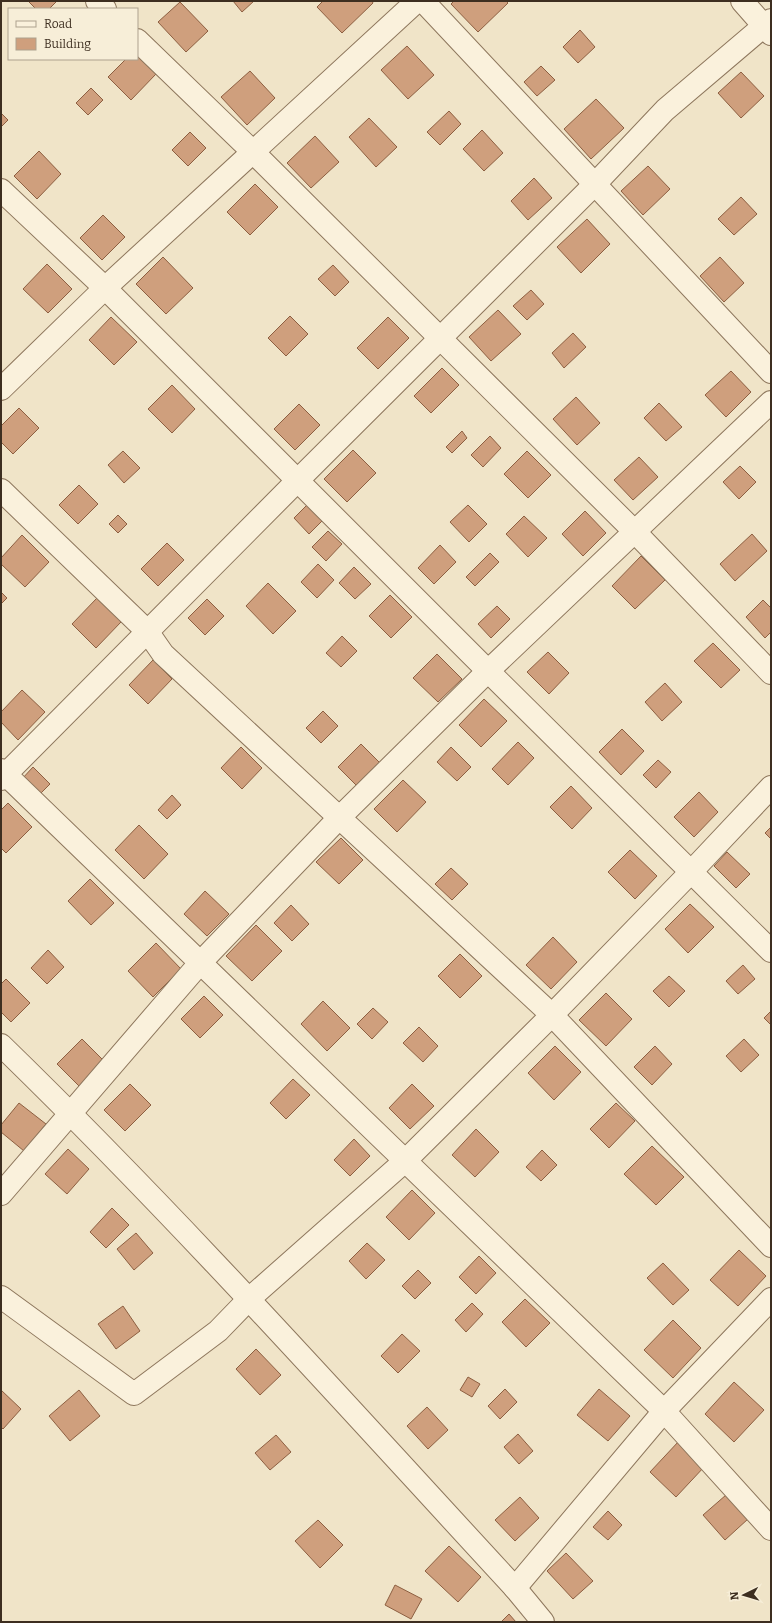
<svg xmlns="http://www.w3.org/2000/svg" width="772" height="1623" font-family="Bitter,serif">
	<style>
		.building { fill: #cf9f7d; stroke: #8d5f41 }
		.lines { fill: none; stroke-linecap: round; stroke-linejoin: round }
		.minor-casing { stroke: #8d765c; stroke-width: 24 }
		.minor { stroke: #faf1dc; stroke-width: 22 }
	</style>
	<rect width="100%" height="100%" fill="#f0e4c8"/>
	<!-- building -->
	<g class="building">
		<polygon points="28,1 57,1 49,9 36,9"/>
		<polygon points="233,1 254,1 242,12"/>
		<polygon points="323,1 372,1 373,3 342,33 317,7"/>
		<polygon points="454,1 506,1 508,3 478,32 451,4"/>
		<polygon points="180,2 208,31 186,52 158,22"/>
		<polygon points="580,30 595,47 578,63 563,47"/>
		<polygon points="407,46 434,75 408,99 381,70"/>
		<polygon points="137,55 156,74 131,100 108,77 126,59 137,59"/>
		<polygon points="541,66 555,80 537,96 524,82"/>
		<polygon points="250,71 275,98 247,125 221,97"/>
		<polygon points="741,72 764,96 741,118 718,93"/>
		<polygon points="91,88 103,100 88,115 76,103"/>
		<polygon points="596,99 624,128 591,159 564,129"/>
		<polygon points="449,111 461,124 440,145 427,132"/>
		<polygon points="1,113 8,120 1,127"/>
		<polygon points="369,118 397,147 376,167 349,137"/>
		<polygon points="482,130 503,153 484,171 463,149"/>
		<polygon points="190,132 206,148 188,166 172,150"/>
		<polygon points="315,136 339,162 311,188 287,163"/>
		<polygon points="39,151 61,174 37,199 14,176"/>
		<polygon points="648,166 670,189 643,215 621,191"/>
		<polygon points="534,178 552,198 528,220 511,201"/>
		<polygon points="255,184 278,207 250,235 227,212"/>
		<polygon points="741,197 757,214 734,235 718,219"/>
		<polygon points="103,215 125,237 102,260 80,238"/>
		<polygon points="587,219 610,244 581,273 557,247"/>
		<polygon points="163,257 193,288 166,314 136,284"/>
		<polygon points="720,257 744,283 724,302 700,276"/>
		<polygon points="47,264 72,289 48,313 23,289"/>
		<polygon points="333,265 349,282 335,296 318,279"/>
		<polygon points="531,290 544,304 527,320 513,306"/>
		<polygon points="498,310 521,334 491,361 469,337"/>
		<polygon points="290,316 308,334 286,356 268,338"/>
		<polygon points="111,317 137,342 114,365 89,340"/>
		<polygon points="388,317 409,338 378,369 357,348"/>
		<polygon points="573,333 586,347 564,368 552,353"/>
		<polygon points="442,368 459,385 431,413 414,396"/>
		<polygon points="731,371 751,392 726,417 705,395"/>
		<polygon points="172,385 195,409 172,433 148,409"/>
		<polygon points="576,397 600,423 577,445 553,419"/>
		<polygon points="659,403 682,427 666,441 644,418"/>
		<polygon points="299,404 320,425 295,450 274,429"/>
		<polygon points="19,408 39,428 13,454 1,442 1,426"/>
		<polygon points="462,431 467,438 452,453 446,447"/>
		<polygon points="490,436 501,448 483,467 471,455"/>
		<polygon points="353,450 376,473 347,502 324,479"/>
		<polygon points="123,451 140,468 124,483 108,465"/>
		<polygon points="527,451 551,475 528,498 504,474"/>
		<polygon points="639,457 658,477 633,500 614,480"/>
		<polygon points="740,466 756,482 739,499 723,482"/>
		<polygon points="79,485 98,504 78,524 59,505"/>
		<polygon points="307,505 323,520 309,534 294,518"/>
		<polygon points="468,505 487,524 469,542 450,522"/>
		<polygon points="585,511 606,533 583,556 562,534"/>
		<polygon points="118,515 127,524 118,533 109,524"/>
		<polygon points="524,516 547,538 528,557 506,534"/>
		<polygon points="328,531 342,544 326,561 312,547"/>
		<polygon points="752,534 767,551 735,581 720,564"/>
		<polygon points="22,535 49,562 25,587 1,564 1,558"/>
		<polygon points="167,543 184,560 158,586 141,569"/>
		<polygon points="440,545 456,562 434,584 418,568"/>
		<polygon points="490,553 499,562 475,586 466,577"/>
		<polygon points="641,556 665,580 635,609 612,586"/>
		<polygon points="318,564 334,580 317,598 301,582"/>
		<polygon points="354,567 371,584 355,599 339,583"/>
		<polygon points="268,583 296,611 273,634 246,606"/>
		<polygon points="1,592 7,598 1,604"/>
		<polygon points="390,595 412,617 391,638 369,616"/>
		<polygon points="97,598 121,622 96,648 72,624"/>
		<polygon points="207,599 224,616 205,635 188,618"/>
		<polygon points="763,600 771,608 771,632 765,638 746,617"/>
		<polygon points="497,606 510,619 491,638 478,624"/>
		<polygon points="342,636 357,651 341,667 326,653"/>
		<polygon points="713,643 740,670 721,688 694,661"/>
		<polygon points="548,652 569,673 549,694 527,672"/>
		<polygon points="437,654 462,679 438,702 413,678"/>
		<polygon points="153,660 172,679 148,704 129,685"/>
		<polygon points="665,683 682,702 662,721 645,702"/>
		<polygon points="22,690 45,712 18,740 1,722 1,712"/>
		<polygon points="484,699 507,721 481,747 459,725"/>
		<polygon points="323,711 338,726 321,743 306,728"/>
		<polygon points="622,729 644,751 621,775 599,752"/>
		<polygon points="518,742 534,758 508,785 492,769"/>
		<polygon points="361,744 380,763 357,786 338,767"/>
		<polygon points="241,747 262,768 242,789 221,768"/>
		<polygon points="451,747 471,767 457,781 437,762"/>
		<polygon points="658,760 671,772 656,788 643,775"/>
		<polygon points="33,767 50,784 37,797 21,780"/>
		<polygon points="403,780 426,802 397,832 374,809"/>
		<polygon points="571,786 592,808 572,829 550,807"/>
		<polygon points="699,792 718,812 694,837 674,817"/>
		<polygon points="172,795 181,805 167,819 158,810"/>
		<polygon points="8,803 32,827 6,853 1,848 1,810"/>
		<polygon points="139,825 168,854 144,879 115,850"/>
		<polygon points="771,827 771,839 765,833"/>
		<polygon points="341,838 363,860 339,884 316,862"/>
		<polygon points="630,850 657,876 635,899 608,872"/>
		<polygon points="727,852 750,874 736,888 714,866"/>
		<polygon points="451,868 468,884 452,900 435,884"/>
		<polygon points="90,879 114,903 91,925 68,901"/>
		<polygon points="205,891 229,914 207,936 184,914"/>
		<polygon points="690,904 714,927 688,953 665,929"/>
		<polygon points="291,905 309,924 292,941 274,923"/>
		<polygon points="256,925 282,951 252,981 226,956"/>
		<polygon points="553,937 577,962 551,989 526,965"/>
		<polygon points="156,943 181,969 153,997 128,971"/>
		<polygon points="48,950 64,967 47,984 31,968"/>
		<polygon points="460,954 482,976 460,998 438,976"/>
		<polygon points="743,965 755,979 738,994 726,981"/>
		<polygon points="669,976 685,991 669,1007 653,991"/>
		<polygon points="6,979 30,1003 11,1022 1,1012 1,984"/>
		<polygon points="606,993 632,1019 606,1046 579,1020"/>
		<polygon points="204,996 223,1015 200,1038 181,1019"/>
		<polygon points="323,1001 350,1028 327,1051 301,1024"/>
		<polygon points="373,1008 388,1022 372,1039 357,1024"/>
		<polygon points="771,1011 771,1025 764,1018"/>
		<polygon points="419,1027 438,1046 423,1062 403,1043"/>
		<polygon points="82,1039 104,1061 79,1086 57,1064"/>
		<polygon points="744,1039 759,1055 741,1072 726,1056"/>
		<polygon points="555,1046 581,1072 554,1100 528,1073"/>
		<polygon points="655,1046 672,1064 652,1085 634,1067"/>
		<polygon points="293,1079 310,1095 286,1119 270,1103"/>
		<polygon points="130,1084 151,1105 125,1131 104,1110"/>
		<polygon points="412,1084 434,1106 410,1129 389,1108"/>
		<polygon points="19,1103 46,1124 24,1151 1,1132 1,1125"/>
		<polygon points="616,1103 635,1121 609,1148 590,1129"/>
		<polygon points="476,1129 499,1152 475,1177 452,1155"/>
		<polygon points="354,1139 370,1156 350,1176 334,1160"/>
		<polygon points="652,1146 684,1177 656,1205 624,1174"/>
		<polygon points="68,1149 89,1169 67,1194 45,1174"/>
		<polygon points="542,1150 557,1165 541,1181 526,1167"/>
		<polygon points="412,1190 435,1213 409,1240 386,1217"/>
		<polygon points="112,1208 129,1225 106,1248 90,1232"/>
		<polygon points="136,1233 153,1253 134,1270 117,1249"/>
		<polygon points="367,1243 385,1260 366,1279 349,1261"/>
		<polygon points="739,1250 766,1276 738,1306 710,1280"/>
		<polygon points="479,1256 496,1273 476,1294 459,1277"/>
		<polygon points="663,1263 689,1290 673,1305 647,1278"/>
		<polygon points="418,1270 431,1283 415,1299 402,1286"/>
		<polygon points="525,1299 550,1323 526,1347 502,1322"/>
		<polygon points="472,1303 483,1314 466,1332 455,1320"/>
		<polygon points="123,1306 140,1331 116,1349 98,1324"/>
		<polygon points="673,1320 701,1348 673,1378 644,1350"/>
		<polygon points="402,1334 420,1351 398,1373 381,1356"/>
		<polygon points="256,1349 281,1375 260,1395 236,1369"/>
		<polygon points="468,1377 480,1384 472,1397 460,1390"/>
		<polygon points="734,1382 764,1410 734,1442 705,1414"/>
		<polygon points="505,1389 517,1402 500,1419 488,1406"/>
		<polygon points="599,1389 630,1416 608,1441 577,1415"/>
		<polygon points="1,1390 21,1409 3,1429 1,1427"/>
		<polygon points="79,1390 100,1416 70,1441 49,1416"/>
		<polygon points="427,1407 448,1430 428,1449 407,1426"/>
		<polygon points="518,1434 533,1451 519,1464 504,1447"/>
		<polygon points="276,1435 291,1452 270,1470 255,1453"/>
		<polygon points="679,1441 705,1466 676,1497 650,1472"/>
		<polygon points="726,1495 748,1519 725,1540 703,1515"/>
		<polygon points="520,1497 539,1518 515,1541 495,1520"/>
		<polygon points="608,1511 622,1525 608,1540 593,1527"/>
		<polygon points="318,1520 343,1545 320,1568 295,1541"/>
		<polygon points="449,1546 481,1577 458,1602 425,1571"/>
		<polygon points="566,1553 593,1581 573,1599 547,1571"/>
		<polygon points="395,1585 422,1599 411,1619 385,1605"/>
		<polygon points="509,1614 516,1622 501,1622"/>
	</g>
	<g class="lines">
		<!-- minor casing -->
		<g class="minor-casing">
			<g id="minor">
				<polyline points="97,1 105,9"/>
				<polyline points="423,1 771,372"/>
				<polyline points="742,1 771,34"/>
				<polyline points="137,40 252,151 635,532 771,673"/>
				<polyline points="1,190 105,288 488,671 771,951"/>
				<polyline points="1,389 105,288 417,1"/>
				<polyline points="1,490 147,631 163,654 552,1015 771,1246"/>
				<polyline points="1,770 664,1411 771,1529"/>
				<polyline points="1,779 298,480 595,184 665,110 771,20"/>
				<path d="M1,1045C180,1219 346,1405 515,1588L543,1622"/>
				<polyline points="1,1194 200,963 339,818 488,671 771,402"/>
				<polyline points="1,1297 134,1394 218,1331 249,1299 405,1161 552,1015 691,872 771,787"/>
				<polyline points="515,1588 664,1411 771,1299"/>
			</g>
		</g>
		<!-- minor -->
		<use href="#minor" class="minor"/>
	</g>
	<!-- border -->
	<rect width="772" height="1623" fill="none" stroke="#3d2e20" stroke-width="4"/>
	<!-- legend -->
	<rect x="8" y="8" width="130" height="52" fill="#f7eed8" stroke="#ada18e"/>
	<rect x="16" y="21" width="20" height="6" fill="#faf1dc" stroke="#ada18e"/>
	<text x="44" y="28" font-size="12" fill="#3d2e20">Road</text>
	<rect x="16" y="38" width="20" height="12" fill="#cf9f7d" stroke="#ada18e"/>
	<text x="44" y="48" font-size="12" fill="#3d2e20">Building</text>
	<!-- north arrow -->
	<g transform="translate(744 1595) rotate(265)" stroke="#f7eed8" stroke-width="3" paint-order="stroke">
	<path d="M0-3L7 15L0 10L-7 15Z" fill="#3d2e20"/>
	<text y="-6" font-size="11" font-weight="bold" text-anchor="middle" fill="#3d2e20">N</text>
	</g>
</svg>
